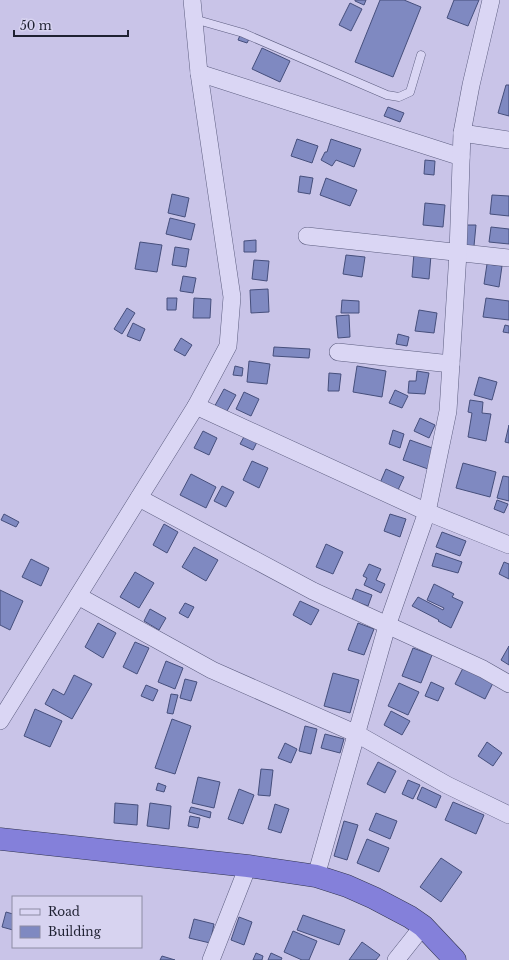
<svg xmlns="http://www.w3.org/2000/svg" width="509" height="960" font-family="'Libre Baskerville',serif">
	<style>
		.building { fill: #7f89c1; stroke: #464f7c }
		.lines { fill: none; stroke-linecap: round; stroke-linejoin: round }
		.service-casing { stroke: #5d5e80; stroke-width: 9 }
		.minor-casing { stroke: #5d5e80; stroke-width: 18 }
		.trunk-casing { stroke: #31344f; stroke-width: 23 }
		.service { stroke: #dad6f4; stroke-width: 8 }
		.minor { stroke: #dad6f4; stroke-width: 17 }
		.trunk { stroke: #8480da; stroke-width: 22 }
	</style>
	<rect width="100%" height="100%" fill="#c9c4e8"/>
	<!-- building -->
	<g class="building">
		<polygon points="355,0 366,0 364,5 355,1"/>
		<polygon points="380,0 404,0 421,7 393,77 355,62"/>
		<polygon points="454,0 479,0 468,26 447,18"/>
		<polygon points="350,3 362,9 351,31 339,25"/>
		<polygon points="241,33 250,37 247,43 238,40"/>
		<polygon points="262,48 290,61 280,82 252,69"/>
		<polygon points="506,85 509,85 509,116 498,113"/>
		<polygon points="388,107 404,113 400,122 384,116"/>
		<polygon points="297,139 318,146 312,163 291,156"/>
		<polygon points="331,139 361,149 354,167 336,160 332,166 321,160 325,152 327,152"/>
		<polygon points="425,160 435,161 434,175 424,174"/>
		<polygon points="300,176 313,178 310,194 298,192"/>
		<polygon points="326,178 357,190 350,206 320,195"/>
		<polygon points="172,194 189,198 185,217 168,213"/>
		<polygon points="492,195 509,196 509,216 490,214"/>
		<polygon points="425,203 445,205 443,227 423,225"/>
		<polygon points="170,218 195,224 191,240 166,234"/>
		<polygon points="464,225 476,225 474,246 462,246"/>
		<polygon points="491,227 509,229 509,244 489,242"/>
		<polygon points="256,240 256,252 244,252 244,241"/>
		<polygon points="140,242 162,245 157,272 135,269"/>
		<polygon points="175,247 189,249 186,267 172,265"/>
		<polygon points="414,253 431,255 429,279 412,277"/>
		<polygon points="346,255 365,257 362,277 343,274"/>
		<polygon points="254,260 269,261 267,281 252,279"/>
		<polygon points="487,264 502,266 499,287 484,284"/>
		<polygon points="183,276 196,278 193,293 180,291"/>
		<polygon points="268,289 269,312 251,313 250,290"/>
		<polygon points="167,298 177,298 176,310 167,310"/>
		<polygon points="194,298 211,299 210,318 193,318"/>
		<polygon points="486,298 509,301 509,320 483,317"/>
		<polygon points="342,300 359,301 359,313 341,313"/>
		<polygon points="127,308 135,313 122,334 114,329"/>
		<polygon points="419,310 437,313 434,333 415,331"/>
		<polygon points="349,315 350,337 338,338 336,316"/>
		<polygon points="133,323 145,329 140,341 127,336"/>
		<polygon points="505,325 509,326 509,333 503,332"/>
		<polygon points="398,334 409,337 407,346 396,344"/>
		<polygon points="181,338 192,345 185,356 174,350"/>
		<polygon points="274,347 310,349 309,358 273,356"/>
		<polygon points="249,361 270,364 267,384 247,382"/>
		<polygon points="235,366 243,368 242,376 233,375"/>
		<polygon points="357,366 386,371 382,397 353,392"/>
		<polygon points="417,371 429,373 425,394 408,393 409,381 416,381"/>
		<polygon points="329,373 341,374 339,391 328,391"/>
		<polygon points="479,377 497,382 492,400 474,395"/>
		<polygon points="224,389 236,395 223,418 212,411"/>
		<polygon points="395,390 408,396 402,408 389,403"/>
		<polygon points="244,392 259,399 251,416 236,409"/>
		<polygon points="470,400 483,402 482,413 491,414 486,441 468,437 472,413 468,412"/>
		<polygon points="420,418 435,425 429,438 414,431"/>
		<polygon points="509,425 509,443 505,442"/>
		<polygon points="393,430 404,434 400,448 389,444"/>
		<polygon points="203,431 217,438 209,455 194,448"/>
		<polygon points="245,435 257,442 253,450 240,444"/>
		<polygon points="410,440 435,449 428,469 403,460"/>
		<polygon points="252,461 268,468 259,488 243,480"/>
		<polygon points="463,463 496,472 490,497 456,488"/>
		<polygon points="386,469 404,477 398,490 380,483"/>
		<polygon points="191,474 216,487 206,508 180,495"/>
		<polygon points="503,476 509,477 509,501 497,498"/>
		<polygon points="222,486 234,492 226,507 214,501"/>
		<polygon points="497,500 508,504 504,513 494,509"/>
		<polygon points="4,514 19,522 16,527 1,520"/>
		<polygon points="390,514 406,519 400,537 384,531"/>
		<polygon points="164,524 178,532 167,553 153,545"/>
		<polygon points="442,532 466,541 460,556 436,547"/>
		<polygon points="326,544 343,552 333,574 316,567"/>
		<polygon points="194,547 218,560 206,581 182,567"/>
		<polygon points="436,553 462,562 458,573 432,566"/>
		<polygon points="31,559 49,568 41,586 22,577"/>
		<polygon points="504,562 509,564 509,579 499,574"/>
		<polygon points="369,564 381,569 376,580 385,584 381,593 364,585 367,578 363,576"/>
		<polygon points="135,572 154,583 139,608 120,597"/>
		<polygon points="434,584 454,594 452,597 463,602 451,628 438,621 439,620 412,606 418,597 443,610 444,608 427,600"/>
		<polygon points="356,589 372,595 368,606 352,600"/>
		<polygon points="0,590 23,601 10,630 0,625"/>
		<polygon points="300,601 319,610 311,625 293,615"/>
		<polygon points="185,603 194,607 188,618 179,613"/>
		<polygon points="150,609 166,618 159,630 144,621"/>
		<polygon points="98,623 116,633 103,658 85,647"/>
		<polygon points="358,623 374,629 364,655 348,650"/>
		<polygon points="135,642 149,648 137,674 123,667"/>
		<polygon points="509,646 509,665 501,660"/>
		<polygon points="413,648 432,655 421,683 402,676"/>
		<polygon points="166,661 183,668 175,689 158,682"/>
		<polygon points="464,666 494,681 485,699 455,684"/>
		<polygon points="333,673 359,680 350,713 324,706"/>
		<polygon points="74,675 92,684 72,719 45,704 53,689 64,695"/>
		<polygon points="185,679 197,682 191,701 180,698"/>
		<polygon points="431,682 444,688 438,701 425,696"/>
		<polygon points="399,683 419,692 408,715 388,706"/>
		<polygon points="146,685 158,690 153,701 141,696"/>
		<polygon points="171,694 178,695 173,714 167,713"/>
		<polygon points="35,709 62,721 50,747 24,736"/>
		<polygon points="391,711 410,721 402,735 384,725"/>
		<polygon points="172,719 191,726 175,774 155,768"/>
		<polygon points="305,726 317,729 311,754 299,751"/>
		<polygon points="325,734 344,739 340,753 321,748"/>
		<polygon points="487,742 502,753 493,766 478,756"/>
		<polygon points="285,743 297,749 291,763 278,758"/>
		<polygon points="378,762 396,771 385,793 367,784"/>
		<polygon points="261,769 273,770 270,796 258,795"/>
		<polygon points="198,777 220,782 214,808 192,803"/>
		<polygon points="408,780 420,785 413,799 402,794"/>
		<polygon points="158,783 166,786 164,792 156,790"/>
		<polygon points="422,787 441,796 436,808 417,799"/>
		<polygon points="239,789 254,795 243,824 228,819"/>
		<polygon points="453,802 484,815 476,834 445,820"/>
		<polygon points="115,803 138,805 137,825 114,823"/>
		<polygon points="150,803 171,806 169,829 147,826"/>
		<polygon points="275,804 289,809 281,833 268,829"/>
		<polygon points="191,807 211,812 210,818 189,812"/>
		<polygon points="376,813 397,821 390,839 369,830"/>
		<polygon points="190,816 200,818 198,828 188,826"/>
		<polygon points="344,821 358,825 347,860 334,856"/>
		<polygon points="367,839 389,848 379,872 357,863"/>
		<polygon points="441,858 462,872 441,902 420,887"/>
		<polygon points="6,912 13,914 13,930 2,927"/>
		<polygon points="303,915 345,930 339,945 297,930"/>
		<polygon points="239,917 252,922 244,945 231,940"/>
		<polygon points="194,919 214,924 210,943 189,938"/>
		<polygon points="293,931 317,941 309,960 302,960 284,952"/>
		<polygon points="362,942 380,955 376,960 349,960"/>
		<polygon points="256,953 263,956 262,960 253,960"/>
		<polygon points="271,953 282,958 281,960 268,960"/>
		<polygon points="162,956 175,960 160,960"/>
	</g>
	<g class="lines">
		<!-- service casing -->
		<g class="service-casing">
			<polyline id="service" points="194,19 243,33 387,95 399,97 410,92 421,55"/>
		</g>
		<!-- minor casing -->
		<g class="minor-casing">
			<g id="minor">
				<polyline points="199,73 461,157"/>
				<polyline points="462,133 509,140"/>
				<polyline points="307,236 509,258"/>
				<polyline points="338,352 451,364"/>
				<polyline points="196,406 427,512 509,545"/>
				<polyline points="139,498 313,591 483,669 509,684"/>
				<polyline points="78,596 212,670 357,734 447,785 509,815"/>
				<polyline points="0,721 196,406 228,346 232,297 199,73 192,0"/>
				<polyline points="316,876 387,626 427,512 448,411 458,253 462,133 471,85 491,0"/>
				<polyline points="211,960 248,866"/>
				<polyline points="396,960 423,926"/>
			</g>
		</g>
		<!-- trunk casing -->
		<g class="trunk-casing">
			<polyline id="trunk" points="0,839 248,866 316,876 347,886 374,898 410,917 423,926 455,960"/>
		</g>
		<!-- service -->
		<use href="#service" class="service"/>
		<!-- minor -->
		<use href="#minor" class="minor"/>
		<!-- trunk -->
		<use href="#trunk" class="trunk"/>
	</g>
	<!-- legend -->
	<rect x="12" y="896" width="130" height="52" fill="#d7d3f0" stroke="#8d8ca4"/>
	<rect x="20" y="909" width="20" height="6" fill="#dad6f4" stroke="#8d8ca4"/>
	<text x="48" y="916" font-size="12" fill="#1f2132">Road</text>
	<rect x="20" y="926" width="20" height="12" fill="#7f89c1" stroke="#8d8ca4"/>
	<text x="48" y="936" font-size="12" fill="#1f2132">Building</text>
	<!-- scale -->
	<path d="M14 30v6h114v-6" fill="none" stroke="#1f2132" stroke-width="2"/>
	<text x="20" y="30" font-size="12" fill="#1f2132" stroke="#d7d3f0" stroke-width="3" paint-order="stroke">50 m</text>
</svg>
